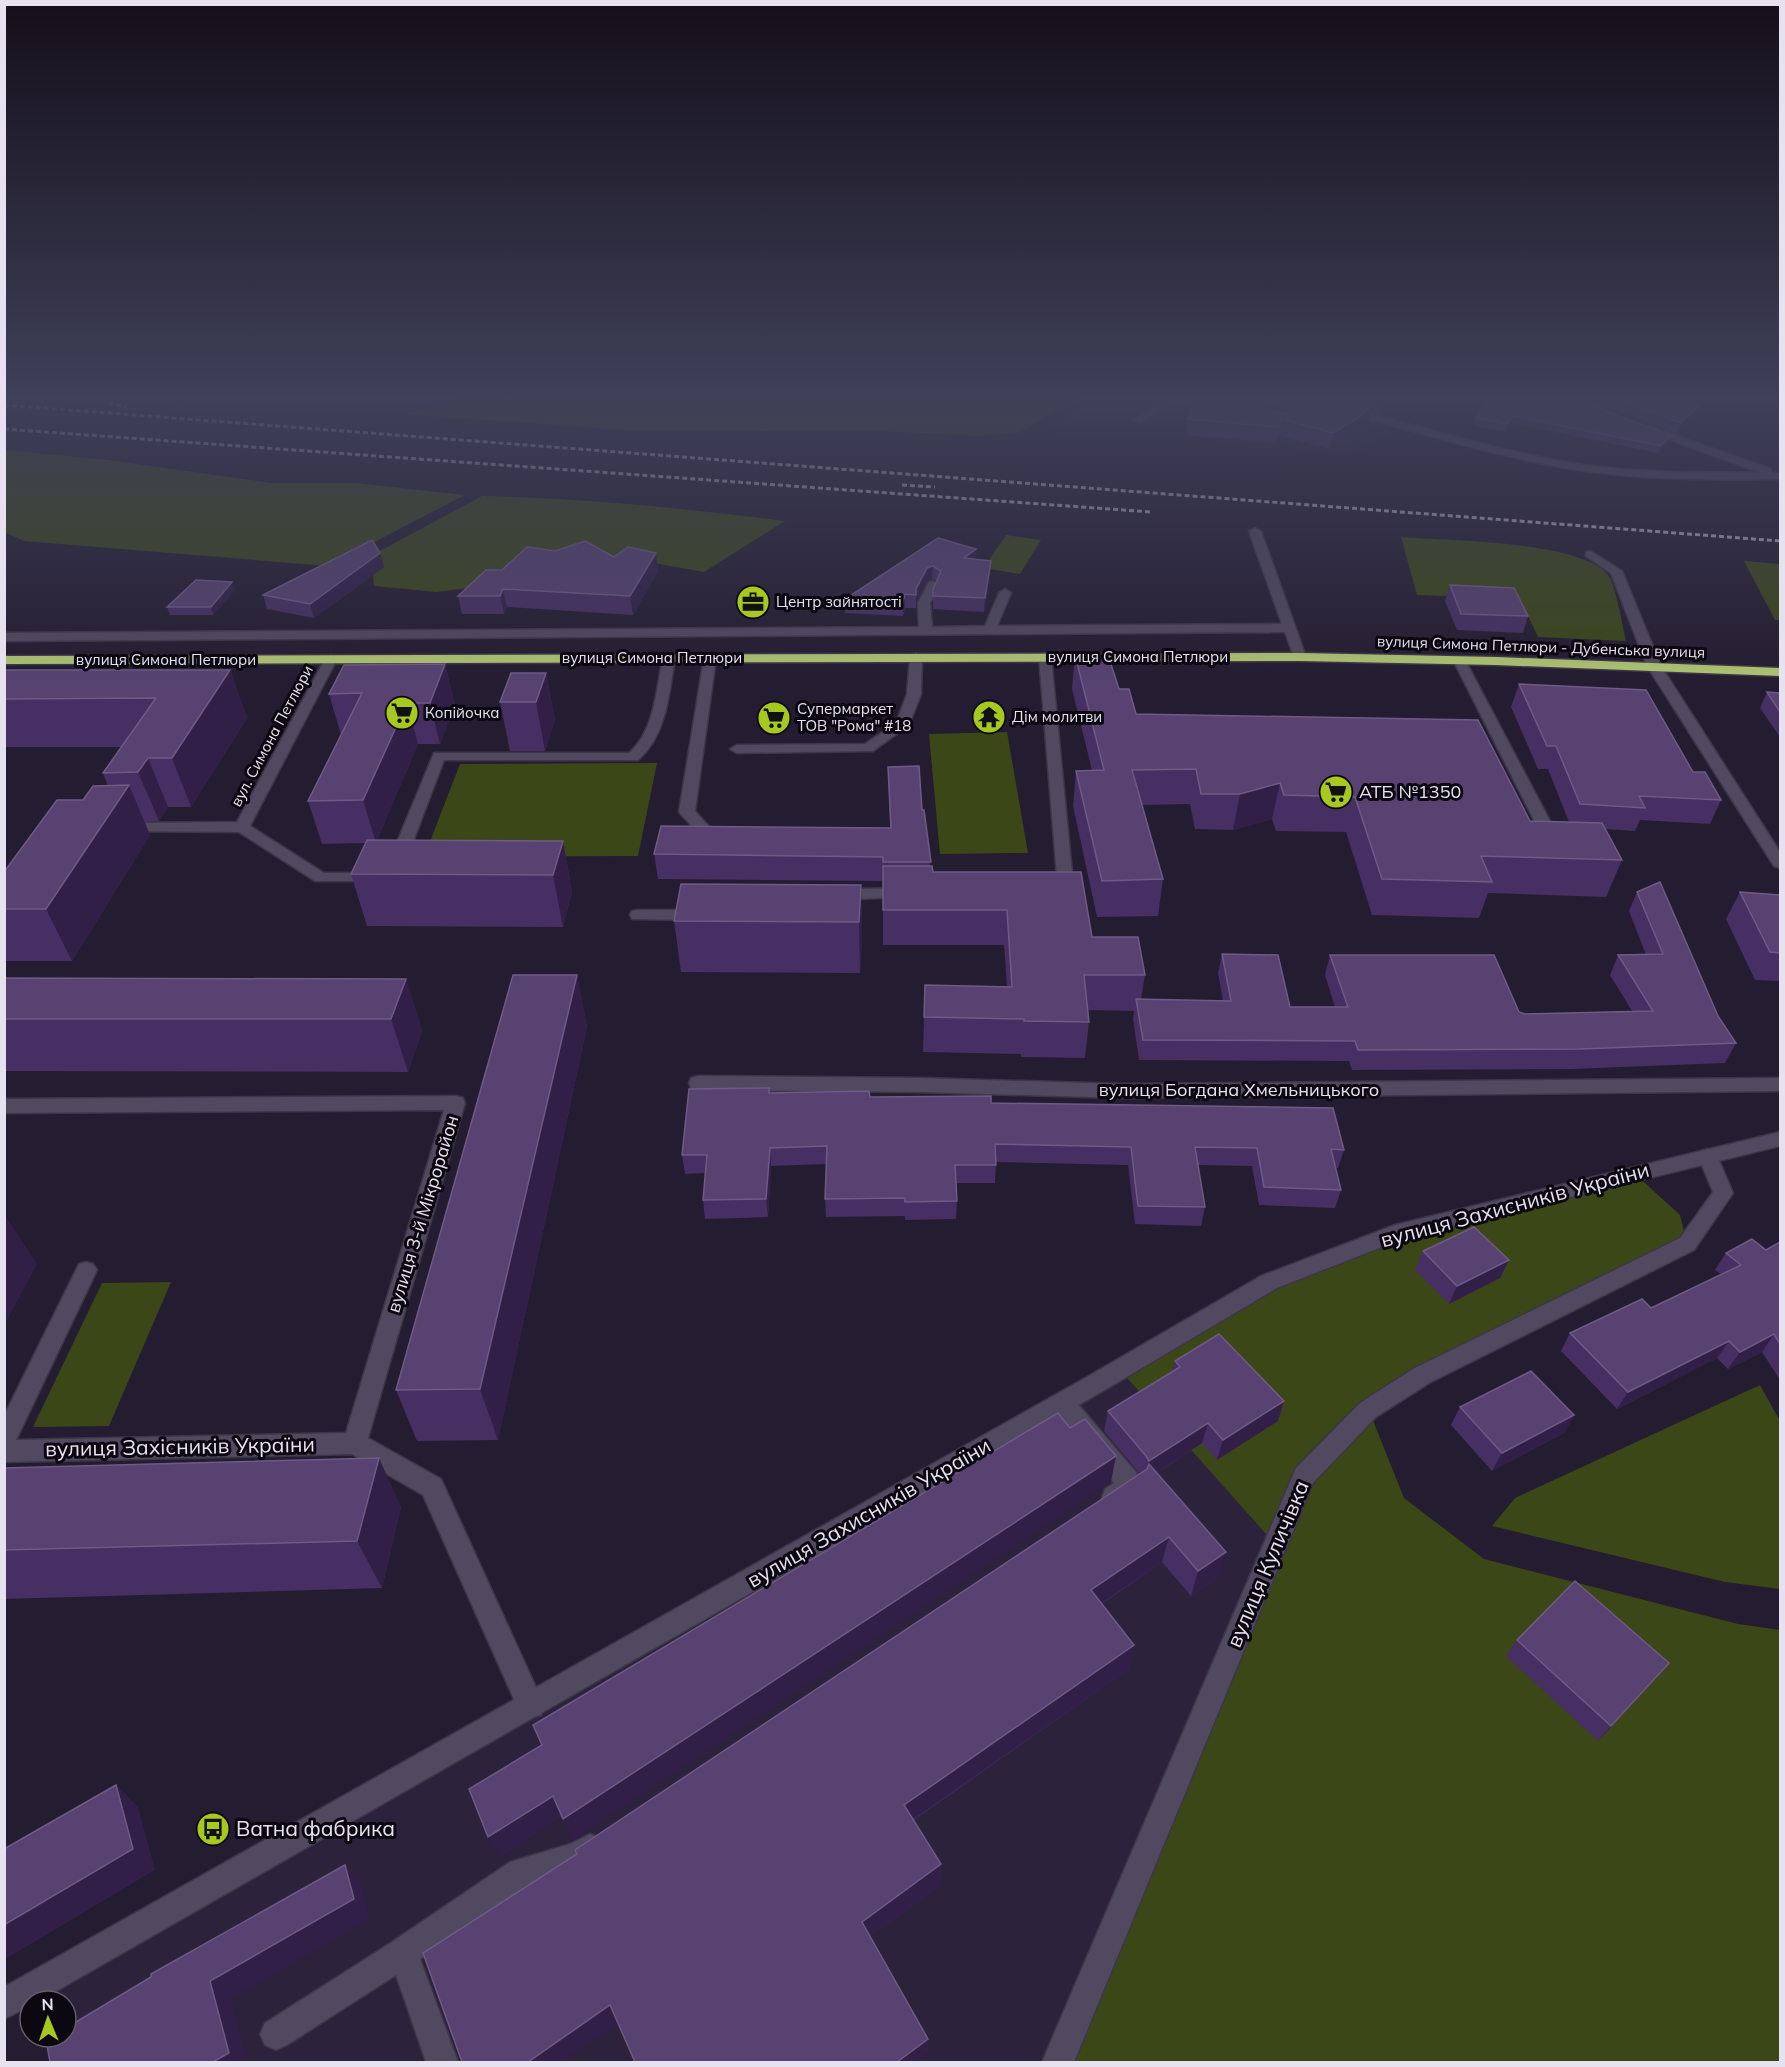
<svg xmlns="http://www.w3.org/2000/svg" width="1785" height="2067" font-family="Mulish,sans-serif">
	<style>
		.built { fill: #2c223c }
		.green { fill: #3c4717 }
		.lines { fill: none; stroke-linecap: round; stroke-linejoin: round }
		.lane-casing { stroke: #3d3647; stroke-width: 3 }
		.street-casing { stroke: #3d3647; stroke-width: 3 }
		.secondary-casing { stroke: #3d3647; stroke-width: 3 }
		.highway-casing { stroke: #3d3647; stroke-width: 3 }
		.lane { fill: #51495f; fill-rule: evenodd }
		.street { fill: #51495f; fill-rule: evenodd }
		.secondary { fill: #51495f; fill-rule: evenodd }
		.highway { fill: #b0c672; fill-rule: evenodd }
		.rail { stroke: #b5afbf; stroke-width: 3; stroke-dasharray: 5 3; stroke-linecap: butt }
		.wall { fill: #462f62 }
		.shaded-wall { fill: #311f47 }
		.building { fill: #574271; stroke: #6e5b85; stroke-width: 1.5 }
		.labels { text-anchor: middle; stroke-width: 6; stroke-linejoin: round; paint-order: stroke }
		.far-poi-label { font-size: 15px; fill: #e7e2f0; stroke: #0b0811; text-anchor: start }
		.far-street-label { font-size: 15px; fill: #e7e2f0; stroke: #0b0811 }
		.poi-label { font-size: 18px; fill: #e7e2f0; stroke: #0b0811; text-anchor: start }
		.street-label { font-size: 18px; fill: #e7e2f0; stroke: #0b0811 }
		.near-street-label { font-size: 21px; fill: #e7e2f0; stroke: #0b0811 }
		.near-poi-label { font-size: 21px; fill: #e7e2f0; stroke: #0b0811; text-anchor: start }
	</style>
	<rect width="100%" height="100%" fill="#241c30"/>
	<!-- built -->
	<g class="built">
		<polygon points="66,397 227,397 182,408"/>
		<polygon points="1099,397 1291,397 1399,424 1353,454 1183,437 1084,439 1044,429"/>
		<polygon points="1120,1370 1275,1543 1073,2062 54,2062 49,2037 66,2037 66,2001 40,2001 36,1987"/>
	</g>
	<!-- green -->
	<g class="green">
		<polygon points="467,397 1077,397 1020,432 980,436 883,431 636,431 404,414"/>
		<polygon points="5,450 108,460 272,483 355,483 465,495 328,566 24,541 5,532"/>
		<path d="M482,496C583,498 684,508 785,521L704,572L654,563L437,592L374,586L372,565L365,559Z"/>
		<polygon points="1006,535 1041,540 1020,574 984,568"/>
		<path d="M1401,537C1445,541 1588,540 1610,578C1616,588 1623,628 1626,641L1538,637L1520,599L1417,595Z"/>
		<polygon points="1744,561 1780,564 1780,620 1775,620"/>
		<polygon points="1007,732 1028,853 940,854 929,734"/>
		<polygon points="657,763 638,856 424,857 460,764"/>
		<polygon points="1634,1173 1680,1215 1687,1244 1421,1376 1372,1418 1404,1498 1484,1559 1738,1624 1780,1630 1780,2062 1058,2062 1275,1544 1120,1370 1269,1282 1402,1231"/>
		<polygon points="171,1282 109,1426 33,1427 102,1283"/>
		<polygon points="1760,1385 1780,1421 1780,1589 1725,1582 1492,1526 1515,1498"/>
	</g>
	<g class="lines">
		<!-- lane casing -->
		<g class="lane-casing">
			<g id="lane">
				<polygon points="1170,397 1183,397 1220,409 1215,412 1177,401 1141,422 1133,420"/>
				<polygon points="1255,528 1261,531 1306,657 1305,660 1295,660 1285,632 4,641 4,633 919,627 918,603 929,582 933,581 939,585 930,603 932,627 985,626 999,593 1005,589 1011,593 997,626 1282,624 1249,531"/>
				<polygon points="1590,551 1622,571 1661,666 1659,669 1654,670 1647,666 1611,573 1586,556 1586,552"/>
				<polygon points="916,653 922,657 921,694 909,725 873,751 737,753 730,749 737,745 865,744 896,723 907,694 910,657"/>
				<polygon points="710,654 716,658 695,811 711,829 725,831 728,834 725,837 702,837 679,812 704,658"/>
				<polygon points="1459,656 1465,660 1559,838 1556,841 1551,843 1543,838 1453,660"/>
				<path d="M1063,1393L1071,1396L1140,1477L1143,1485C1138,1497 1126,1504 1114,1508L1105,1505L1102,1497L1105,1489L1114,1483L1055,1410L1052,1403L1055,1396Z"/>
				<polygon points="590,1834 600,1838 604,1848 600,1858 587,1867 527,1885 420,1959 458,2062 426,2062 396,1975 287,2045 276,2050 265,2045 260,2034 265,2023 392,1942 510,1862 570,1844"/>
			</g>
		</g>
		<!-- street casing -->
		<g class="street-casing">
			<g id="street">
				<polygon points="1567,397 1580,397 1604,409 1596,411"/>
				<path d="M1346,407C1428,428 1508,454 1592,466C1648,473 1705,472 1762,473L1645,431L1644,429L1649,426L1771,469V473H1780V479C1718,480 1655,480 1593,472C1508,461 1425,434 1343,412V408Z"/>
				<polygon points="1045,653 1051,657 1074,893 1066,898 1056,896 1054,893 1058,889 1039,657"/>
				<path d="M669,654L675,658C669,693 667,735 638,760H444L411,847L403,852L398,850L395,847L434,753H629C655,731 656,689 663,658Z"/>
				<polygon points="331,655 337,659 250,826 324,873 377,873 383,875 385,878 383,881 315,881 239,832 119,831 116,828 119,825 124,823 237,822 325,659"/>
				<polygon points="1654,662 1661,666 1780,852 1780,868 1774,866 1772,863 1647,666"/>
				<polygon points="908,888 916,893 914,896 860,899 841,910 833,905 850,891 856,889"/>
				<polygon points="638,910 699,910 707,915 699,920 632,919 630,915 632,911"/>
				<polygon points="698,1076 920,1078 1123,1084 1780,1078 1780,1091 1123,1098 920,1092 698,1090 691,1088 689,1083 691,1078"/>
				<polygon points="456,1096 463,1098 465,1103 368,1438 441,1479 544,1705 541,1715 531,1718 521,1715 423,1495 352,1454 4,1462 4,1416 79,1264 86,1262 93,1264 97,1270 16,1440 346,1433 444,1110 4,1113 4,1099"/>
				<polygon points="1708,1149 1715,1151 1733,1193 1694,1250 1429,1383 1376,1417 1313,1483 1074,2062 1042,2062 1296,1468 1360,1403 1413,1369 1680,1238 1713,1192 1698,1156 1701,1151"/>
			</g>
		</g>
		<!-- secondary casing -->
		<g class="secondary-casing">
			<polygon id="secondary" points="1780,1132 1780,1146 1405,1238 1277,1288 1103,1391 39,2001 30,2001 30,2006 4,2019 4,1987 1087,1377 1261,1276 1395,1225"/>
		</g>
		<!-- highway casing -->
		<g class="highway-casing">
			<polygon id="highway" points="1300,653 1497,657 1780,668 1780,676 1497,665 1300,661 4,664 4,656"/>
		</g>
		<!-- lane -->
		<use href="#lane" class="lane"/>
		<!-- street -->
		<use href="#street" class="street"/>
		<!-- secondary -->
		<use href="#secondary" class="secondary"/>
		<!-- highway -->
		<use href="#highway" class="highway"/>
		<!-- rail -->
		<g class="rail">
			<polyline points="85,397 126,407"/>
			<polyline points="4,405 1780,541"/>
			<polyline points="4,429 1151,512"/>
			<polyline points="902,485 935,487"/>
		</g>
	</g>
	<!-- wall -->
	<g class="wall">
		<polygon points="1195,397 1395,397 1376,414 1370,413 1368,421 1354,435 1330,449 1278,435 1276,443 1186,435 1188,419"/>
		<polygon points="1489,397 1618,416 1672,435 1669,442 1658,453 1512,423 1505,432 1474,426 1476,418"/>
		<polygon points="1601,397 1684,397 1681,401 1699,405 1695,416 1677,434 1599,404"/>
		<polygon points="976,549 975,559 991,561 990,574 984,612 933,609 933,590 937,581 932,579 927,581 916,602 916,608 905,608 903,616 845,613 845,599"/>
		<polygon points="555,551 614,557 656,553 658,571 633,615 507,607 504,614 462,614 458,596 502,570"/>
		<polygon points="380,553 384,567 314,618 267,609 263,595"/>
		<polygon points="232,582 235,590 213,615 170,615 167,607"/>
		<polygon points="1450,585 1528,616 1523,633 1457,630 1445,601"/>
		<polygon points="1075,655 1119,689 1136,714 1530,821 1569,822 1548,769 1538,769 1511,707 1519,684 1693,772 1721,800 1710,824 1640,820 1635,831 1605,829 1622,860 1606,897 1488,893 1479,918 1372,915 1346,832 1276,831 1272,819 1233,830 1195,829 1190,804 1142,805 1163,879 1158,916 1097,917 1073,806 1076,771 1092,770 1072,689"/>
		<polygon points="445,664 455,705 440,744 418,744 377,840 563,841 572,892 563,927 367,926 351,874 365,843 322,844 308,801 341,735 329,694"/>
		<polygon points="4,670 230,670 247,718 191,807 168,807 159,821 145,822 150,835 72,961 5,961 4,959 4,872 83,800 108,786 103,773 121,747 4,747"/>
		<polygon points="546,673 555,720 545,751 510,751 500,702"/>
		<polygon points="1767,692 1780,693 1780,737 1760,708"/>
		<polygon points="888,767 922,810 930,866 933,872 1092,937 1145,975 1141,1000 1223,1001 1218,973 1222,954 1290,1007 1335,1007 1325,975 1330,955 1525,1014 1632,1011 1610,975 1618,955 1646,955 1629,911 1637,892 1736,1043 1725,1063 1572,1069 1352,1070 1349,1061 1139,1060 1133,1019 1134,1011 1088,1010 1089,1022 1085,1058 1021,1057 1021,1054 923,1052 925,985 1007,986 1004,945 883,945 883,881 658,879 654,854 890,828"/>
		<polygon points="861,885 862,937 860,973 681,972 674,921"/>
		<polygon points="1740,892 1780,895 1780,981 1755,980 1726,919"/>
		<polygon points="577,975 587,1027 498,1440 417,1441 396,1390"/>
		<polygon points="4,978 406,979 422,1031 408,1072 4,1071"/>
		<polygon points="770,1093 991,1103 1344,1150 1338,1168 1335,1168 1341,1190 1335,1208 1259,1205 1252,1166 1198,1165 1205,1207 1201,1226 1135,1224 1128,1165 996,1162 995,1183 956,1183 957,1201 956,1219 905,1220 905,1216 826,1217 825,1199 827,1164 771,1166 768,1217 705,1219 703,1200 705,1173 685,1174 682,1155"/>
		<polygon points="1780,1242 1780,1380 1762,1352 1728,1369 1717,1358 1617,1409 1561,1351 1570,1333 1651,1308 1721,1274 1715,1270 1726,1253 1766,1250"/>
		<polygon points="1423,1251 1509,1260 1500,1278 1449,1304 1415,1270"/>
		<polygon points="1175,1361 1284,1401 1278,1421 1217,1460 1202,1443 1157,1473 1218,1577 1191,1596 1162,1562 1102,1604 1134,1645 1128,1669 914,1820 941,1864 940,1885 870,1936 928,2039 926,2055 577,1854 1140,1474 1104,1431 1108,1411 1172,1371"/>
		<polygon points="1460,1407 1574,1415 1564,1433 1492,1471 1451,1425"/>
		<polygon points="4,1468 401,1507 382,1588 4,1599"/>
		<polygon points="1517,1640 1669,1663 1598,1741 1506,1656"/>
	</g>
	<!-- shaded-wall -->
	<g class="shaded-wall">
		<polygon points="1382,397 1395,397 1376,414 1380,399"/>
		<polygon points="1680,397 1684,397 1683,400 1673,412 1677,401"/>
		<polygon points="1699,405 1695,416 1677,434 1681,423"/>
		<polygon points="1372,406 1368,421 1354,435 1330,449 1333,433"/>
		<polygon points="1514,416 1512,423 1505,432 1507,424"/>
		<polygon points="1672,435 1669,442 1658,453 1661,446"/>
		<polygon points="976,549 975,562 964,558"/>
		<polygon points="380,553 384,567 314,618 310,604"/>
		<polygon points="656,553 658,571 633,615 630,596"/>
		<polygon points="991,561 990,574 984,612 985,598"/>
		<polygon points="933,566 932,579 927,581 916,602 916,589 927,568"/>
		<polygon points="232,582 235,590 213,615 211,607"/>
		<polygon points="503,589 507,607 504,614 500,596"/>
		<polygon points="905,594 905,608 903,616 903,602"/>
		<polygon points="445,664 455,705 440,744 430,703"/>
		<polygon points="230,670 247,718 191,807 172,758"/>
		<polygon points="546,673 555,720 545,751 536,702"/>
		<polygon points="407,703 418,744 376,843 363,800"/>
		<polygon points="148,758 168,807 159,821 138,772"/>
		<polygon points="1280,783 1272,819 1233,830 1240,794"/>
		<polygon points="129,785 150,835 72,961 46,909"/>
		<polygon points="563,841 572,892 563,927 553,875"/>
		<polygon points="861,885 862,937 860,973 859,922"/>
		<polygon points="577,975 587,1027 498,1440 480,1389"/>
		<polygon points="406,979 422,1031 408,1072 391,1019"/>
		<polygon points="770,1148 771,1166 768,1217 766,1199"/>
		<polygon points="4,1214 37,1264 4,1326"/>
		<polygon points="1509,1260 1500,1278 1449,1304 1457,1286"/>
		<polygon points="1774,1334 1762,1352 1728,1369 1740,1352"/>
		<polygon points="1729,1341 1717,1358 1617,1409 1628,1392"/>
		<polygon points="1284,1401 1278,1421 1217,1460 1223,1440"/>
		<polygon points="1574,1415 1564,1433 1492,1471 1502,1453"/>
		<polygon points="1208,1423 1202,1443 1144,1481 1149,1461"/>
		<polygon points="1116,1456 1111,1482 572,1841 563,1819"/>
		<polygon points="379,1458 401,1507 382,1588 357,1541"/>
		<polygon points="1169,1537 1162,1562 1086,1614 1091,1590"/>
		<polygon points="1226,1552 1218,1577 1191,1596 1198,1571"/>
		<polygon points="1134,1645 1128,1669 904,1826 904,1805"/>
		<polygon points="1669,1663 1655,1679 1598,1741 1611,1726"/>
		<polygon points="116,1785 138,1807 155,1870 4,1960 4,1925"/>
		<polygon points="553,1796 562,1817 500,1858 488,1837"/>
		<polygon points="941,1864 940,1885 863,1941 862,1922"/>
		<polygon points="345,1865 361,1885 370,1919 231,1999 248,2062 213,2062 210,1981"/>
		<polygon points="610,2005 619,2023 562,2062 528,2062"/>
		<polygon points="928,2039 926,2055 917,2062 897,2062"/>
	</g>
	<!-- building -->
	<g class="building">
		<polygon points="1195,397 1216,397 1285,414 1293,410 1291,407 1253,397 1338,397 1372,406 1357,419 1333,433 1281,419 1279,427 1188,419"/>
		<polygon points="1489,397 1567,397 1585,400 1618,416 1672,435 1661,446 1514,416 1507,424 1476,418"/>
		<polygon points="1613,397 1680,397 1677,401 1699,405 1681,423"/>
		<polygon points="938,538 976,549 964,558 991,561 985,598 933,596 933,590 941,571 933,566 927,568 916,589 916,595 905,594 903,602 845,599"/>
		<polygon points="372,540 380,553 310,604 263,595"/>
		<polygon points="585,541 614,557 628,547 656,553 630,596 503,589 500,596 458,596 486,570 502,570 527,547 555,551"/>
		<polygon points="196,580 232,582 211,607 167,607"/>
		<polygon points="1450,585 1514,588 1528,616 1461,614"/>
		<polygon points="1075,655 1108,655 1119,689 1129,689 1136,714 1478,720 1530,821 1602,823 1622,860 1481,856 1492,882 1382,879 1355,797 1284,795 1280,783 1240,794 1201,794 1196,769 1132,770 1163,879 1102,881 1076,771 1104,770"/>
		<polygon points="445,664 430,703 407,703 363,800 308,801 362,693 329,694 344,665"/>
		<polygon points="4,670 230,670 172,758 148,758 138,772 103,773 156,698 4,699"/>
		<polygon points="511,673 546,673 536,702 500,702"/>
		<polygon points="1519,684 1646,690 1693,772 1705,772 1721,800 1639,796 1645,808 1580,804 1556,746 1547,746"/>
		<polygon points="1767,692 1780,693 1780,712"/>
		<polygon points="919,766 922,810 924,810 931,862 883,862 883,857 654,854 661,826 891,828 888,767"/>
		<polygon points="129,785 46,909 4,909 4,872 57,800 83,800 93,786"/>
		<polygon points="367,840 563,841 553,875 351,874"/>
		<polygon points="883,866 932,866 933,872 1081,872 1092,937 1138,937 1145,975 1084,975 1089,1022 1024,1021 1024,1019 924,1017 925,985 1012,987 1007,910 883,910"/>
		<polygon points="1660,882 1718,1016 1736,1043 1580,1049 1358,1050 1355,1041 1143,1040 1136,999 1231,1001 1222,954 1278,955 1290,1007 1348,1007 1330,955 1494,955 1519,1012 1525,1014 1653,1011 1618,955 1663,954 1637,892"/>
		<polygon points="681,884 861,885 859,922 674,921"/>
		<polygon points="1740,892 1780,895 1780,953 1770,952"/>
		<polygon points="513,975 577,975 480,1389 396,1390"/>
		<polygon points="4,978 406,979 391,1019 4,1019"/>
		<polygon points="769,1088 769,1093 869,1091 870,1097 991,1096 991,1103 1333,1108 1344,1150 1331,1149 1341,1190 1264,1187 1257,1148 1195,1147 1205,1207 1138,1206 1131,1147 995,1144 996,1165 955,1165 957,1201 905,1202 905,1198 825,1199 827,1146 770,1148 766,1199 703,1200 707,1155 682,1155 689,1089"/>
		<polygon points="1474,1227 1509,1260 1457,1286 1423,1251"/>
		<polygon points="1752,1239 1766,1250 1780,1242 1780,1344 1774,1334 1740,1352 1729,1341 1628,1392 1570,1333 1642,1299 1651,1308 1741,1265 1726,1253"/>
		<polygon points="1219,1334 1284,1401 1223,1440 1208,1423 1149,1461 1146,1456 1108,1411 1180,1367 1175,1361"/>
		<polygon points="1531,1371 1574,1415 1502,1453 1460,1407"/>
		<polygon points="1058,1413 1070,1428 1085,1419 1116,1456 563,1819 553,1796 488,1837 469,1789 542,1745 533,1725"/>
		<polygon points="379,1458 357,1541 4,1550 4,1468"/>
		<polygon points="1149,1464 1226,1552 1198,1571 1169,1537 1091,1590 1134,1645 904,1805 941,1864 862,1922 928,2039 897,2062 635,2062 610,2005 528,2062 462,2062 423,1953 577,1854 575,1850 1147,1469"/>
		<polygon points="1575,1581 1669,1663 1611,1726 1517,1640"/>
		<polygon points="116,1785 133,1849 4,1925 4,1849"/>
		<polygon points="345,1865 354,1899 210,1981 229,2053 213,2062 50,2062 46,2040 52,2037 66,2037 66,2028 151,1977 151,1974"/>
	</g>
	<!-- sky -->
	<linearGradient id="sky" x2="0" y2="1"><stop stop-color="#140f1a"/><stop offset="0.58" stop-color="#3f4059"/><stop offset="1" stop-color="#3f4059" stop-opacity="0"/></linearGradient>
	<rect width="1785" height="686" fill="url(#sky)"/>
	<!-- icons -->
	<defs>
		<g id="office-disc" transform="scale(1.725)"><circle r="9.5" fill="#a7c81e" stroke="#0b0811"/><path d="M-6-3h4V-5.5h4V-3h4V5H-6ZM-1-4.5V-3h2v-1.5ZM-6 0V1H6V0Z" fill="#111"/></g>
		<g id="supermarket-disc" transform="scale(1.725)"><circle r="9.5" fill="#a7c81e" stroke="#0b0811"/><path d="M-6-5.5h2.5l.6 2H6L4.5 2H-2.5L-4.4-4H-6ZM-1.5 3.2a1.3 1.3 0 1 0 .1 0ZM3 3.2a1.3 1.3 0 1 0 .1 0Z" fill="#111"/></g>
		<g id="temple-disc" transform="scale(1.725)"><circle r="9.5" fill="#a7c81e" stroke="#0b0811"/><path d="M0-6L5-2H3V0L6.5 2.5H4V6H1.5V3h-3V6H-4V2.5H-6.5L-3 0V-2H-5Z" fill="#111"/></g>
		<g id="bus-disc" transform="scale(1.725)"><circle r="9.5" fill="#a7c81e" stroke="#0b0811"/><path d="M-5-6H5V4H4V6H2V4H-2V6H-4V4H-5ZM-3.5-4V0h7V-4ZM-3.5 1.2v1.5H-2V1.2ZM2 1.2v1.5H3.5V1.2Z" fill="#111"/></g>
	</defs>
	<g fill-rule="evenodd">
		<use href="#office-disc" x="753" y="602"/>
		<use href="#supermarket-disc" x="402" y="713"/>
		<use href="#temple-disc" x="989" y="717"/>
		<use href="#supermarket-disc" x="774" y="718"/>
		<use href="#supermarket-disc" x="1336" y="792"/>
		<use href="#bus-disc" x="213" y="1829"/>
	</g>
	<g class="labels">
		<!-- far-poi labels -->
		<g class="far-poi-label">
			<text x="776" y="607">Центр зайнятості</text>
			<text x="797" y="714">Супермаркет<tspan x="797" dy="17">ТОВ "Рома" #18</tspan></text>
			<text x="425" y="718">Копійочка</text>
			<text x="1012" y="722">Дім молитви</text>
		</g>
		<!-- far-street labels -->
		<g class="far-street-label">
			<text transform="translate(1541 647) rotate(2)" y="5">вулиця Симона Петлюри - Дубенська вулиця</text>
			<text x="1138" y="662">вулиця Симона Петлюри</text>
			<text x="652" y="663">вулиця Симона Петлюри</text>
			<text x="166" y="665">вулиця Симона Петлюри</text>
			<text transform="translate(272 736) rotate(-62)" y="5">вул. Симона Петлюри</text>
		</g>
		<!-- poi labels -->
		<g class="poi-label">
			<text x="1359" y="798">АТБ №1350</text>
		</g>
		<!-- street labels -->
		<g class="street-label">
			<text x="1239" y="1096">вулиця Богдана Хмельницького</text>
			<text transform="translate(423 1214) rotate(-73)" y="6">вулиця 3-й Мікрорайон</text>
		</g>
		<!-- near-street labels -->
		<g class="near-street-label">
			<text transform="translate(1515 1205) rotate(-15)" y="7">вулиця Захисників України</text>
			<text transform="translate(180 1447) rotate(-1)" y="7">вулиця Захісників України</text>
			<text transform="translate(869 1513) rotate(-30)" y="7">вулиця Захисників України</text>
			<text transform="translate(1268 1564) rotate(-67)" y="7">вулиця Куличівка</text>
		</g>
		<!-- near-poi labels -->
		<g class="near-poi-label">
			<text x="236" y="1836">Ватна фабрика</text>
		</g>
	</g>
	<!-- border -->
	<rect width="1785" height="2067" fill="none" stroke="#e7e2f0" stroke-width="12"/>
	<!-- north arrow -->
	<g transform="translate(48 2019) rotate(358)"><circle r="28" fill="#0b0811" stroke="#635f6a" stroke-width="1.5"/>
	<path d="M0-4.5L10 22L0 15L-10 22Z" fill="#a7c81e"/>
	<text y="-9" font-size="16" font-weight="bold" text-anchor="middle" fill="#e7e2f0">N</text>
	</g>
</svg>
